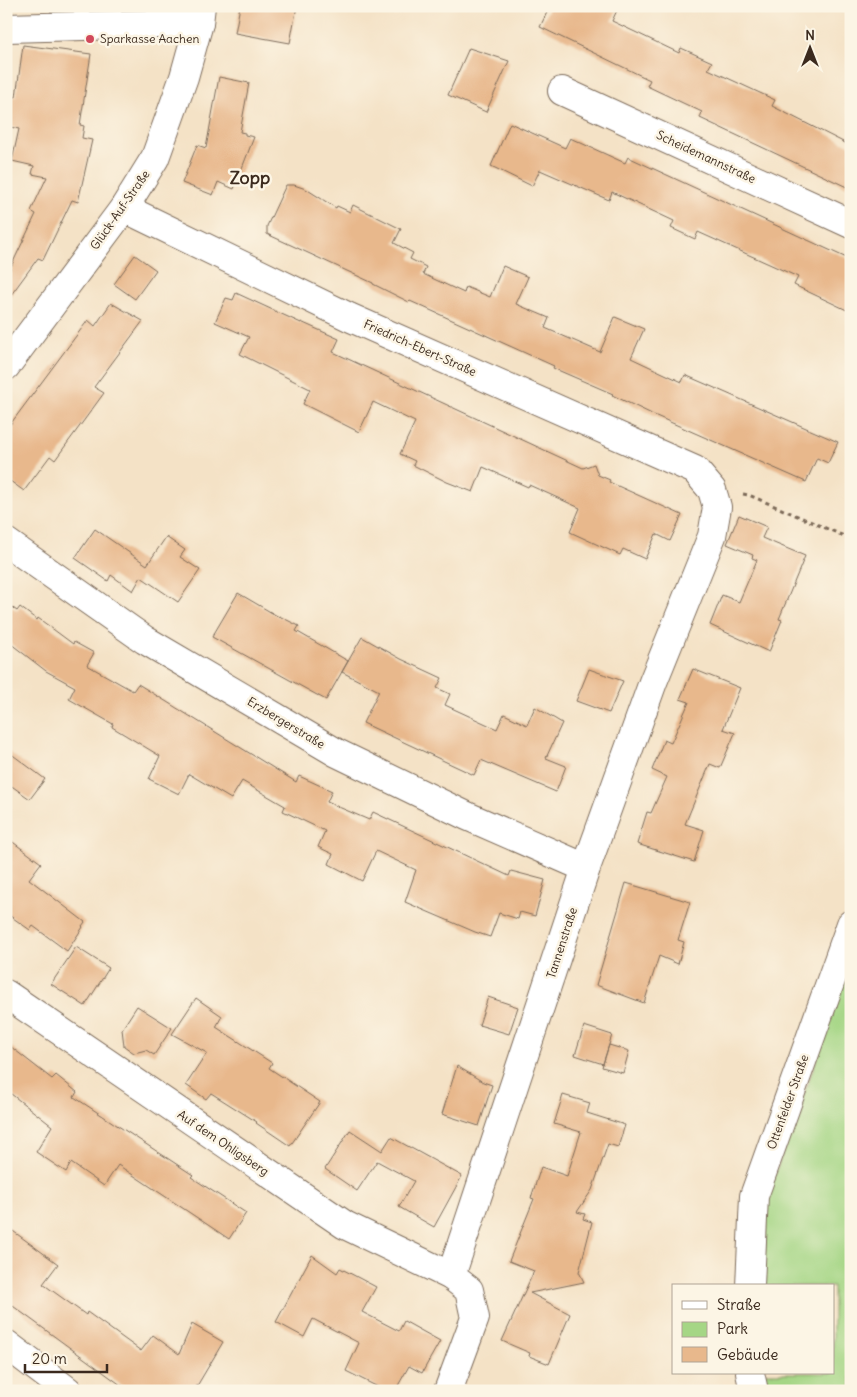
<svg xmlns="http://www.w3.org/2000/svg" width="857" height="1397" font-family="Delius,sans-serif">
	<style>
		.green { fill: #a5d685; stroke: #708052 }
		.building { fill: #e8b88c }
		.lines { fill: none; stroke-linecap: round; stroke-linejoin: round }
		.street-casing { stroke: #7c6a59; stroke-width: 30 }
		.path { stroke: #7c6a59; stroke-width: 3; stroke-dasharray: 4 4; stroke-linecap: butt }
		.street { stroke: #fff; stroke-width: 28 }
		.poi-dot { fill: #d1495b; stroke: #fcf5e5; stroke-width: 2 }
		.labels { text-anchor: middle; stroke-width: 5; stroke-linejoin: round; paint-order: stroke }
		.poi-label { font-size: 12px; fill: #3b2a1e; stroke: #fcf5e5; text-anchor: start }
		.street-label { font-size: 12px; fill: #3b2a1e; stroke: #fcf5e5 }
		.district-label { font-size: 18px; font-weight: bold; fill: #3b2a1e; stroke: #fcf5e5 }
	</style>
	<rect width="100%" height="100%" fill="#fcf5e5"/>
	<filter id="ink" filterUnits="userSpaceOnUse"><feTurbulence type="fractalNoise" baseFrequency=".02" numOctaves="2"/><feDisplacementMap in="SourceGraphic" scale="10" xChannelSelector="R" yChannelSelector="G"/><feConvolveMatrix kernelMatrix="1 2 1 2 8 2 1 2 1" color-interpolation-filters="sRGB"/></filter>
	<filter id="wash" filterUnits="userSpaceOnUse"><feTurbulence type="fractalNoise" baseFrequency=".0096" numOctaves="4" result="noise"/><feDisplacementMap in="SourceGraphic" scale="20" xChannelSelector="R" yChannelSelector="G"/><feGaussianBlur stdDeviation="1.12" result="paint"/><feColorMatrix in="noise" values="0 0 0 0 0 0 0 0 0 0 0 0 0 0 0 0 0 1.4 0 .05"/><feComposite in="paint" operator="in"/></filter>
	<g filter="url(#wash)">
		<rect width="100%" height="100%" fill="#f4e2c6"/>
		<!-- green -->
		<polygon class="green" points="851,964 851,1391 767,1391 762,1373 833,1373 833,1286 763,1286 767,1197"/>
		<g id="blocks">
			<!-- building -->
			<g class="building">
				<polygon points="240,6 297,6 290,43 235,33"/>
				<polygon points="550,6 619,6 612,21 679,53 681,48 712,62 708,69 775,100 772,106 851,146 851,189 700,118 702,112 647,86 650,80 540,27"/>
				<polygon points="23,45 91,54 80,125 84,126 82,138 92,140 78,202 72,200 43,260 38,258 8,299 6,298 6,277 36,214 31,211 47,177 32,174 34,166 12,161 19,129 6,126 6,95 16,97"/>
				<polygon points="469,48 509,61 486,112 448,95"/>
				<polygon points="219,77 249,83 240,132 245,133 245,135 254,137 234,189 218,182 213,195 182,183 197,145 206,148"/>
				<polygon points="510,123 565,148 570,138 625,163 628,157 851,260 851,312 794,285 798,277 698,232 695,239 671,228 674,221 612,192 609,200 540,170 532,186 491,166"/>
				<polygon points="286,185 294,185 306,189 336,208 337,206 350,212 353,205 401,229 394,243 413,253 410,259 426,267 423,274 464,293 466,287 490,297 503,266 528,277 516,304 549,318 545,328 600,352 615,317 644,329 631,358 682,382 685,375 838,442 828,463 817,458 806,482 654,415 612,395 613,394 553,368 554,366 410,301 409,302 373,284 373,283 267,234 267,226"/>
				<polygon points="135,255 156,270 135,299 114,284"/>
				<polygon points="236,293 301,323 301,322 339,339 333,352 583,468 594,464 598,475 610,480 609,482 682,515 670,541 656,534 645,559 623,549 620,555 570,532 580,508 529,485 528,487 483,467 473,492 447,482 413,465 415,461 400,454 415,422 373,402 359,432 303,404 310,389 240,354 249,337 215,322 226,298 233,300"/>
				<polygon points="111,303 143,321 94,387 104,393 55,460 50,456 24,491 6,478 6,430 88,320 95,326"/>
				<polygon points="739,515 767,527 762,538 805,556 779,619 782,620 769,652 710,625 722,595 739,602 757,560 752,558 753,555 727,544"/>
				<polygon points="95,529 147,565 166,537 185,550 180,557 200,570 178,602 141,577 133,591 111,575 108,581 75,558"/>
				<polygon points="238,593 279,617 279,616 299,626 296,631 348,661 326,700 212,637"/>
				<polygon points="6,603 17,611 20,607 37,620 38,618 73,644 74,642 94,653 87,665 133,691 138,684 296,782 299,776 332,791 327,802 369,820 373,812 509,876 511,871 545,880 535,916 520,912 518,919 499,913 490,937 475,932 405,902 416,870 376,851 362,881 329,864 333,854 318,847 325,831 283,811 285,806 242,781 231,799 189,774 179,794 149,779 160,756 112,727 113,724 69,699 75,687 46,671 6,640"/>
				<polygon points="362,637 401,659 442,678 437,688 450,694 445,705 497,729 504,714 527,725 535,707 562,723 546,758 566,766 556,792 481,760 474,775 363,723 379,691 342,672"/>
				<polygon points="589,669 623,681 609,713 576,701"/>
				<polygon points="693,669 740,688 723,729 735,733 720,768 710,764 685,824 704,830 694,862 637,844 647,812 651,813 667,777 652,770 664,740 671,743 689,702 680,699"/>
				<polygon points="6,750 45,779 30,799 6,782"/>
				<polygon points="6,837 41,863 29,879 85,922 82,926 83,927 67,951 33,926 30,930 6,913"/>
				<polygon points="626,883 690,902 678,940 684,942 678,964 659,956 644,1003 596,985"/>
				<polygon points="76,947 109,968 85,1006 51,984"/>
				<polygon points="488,997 518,1007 509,1034 479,1025"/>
				<polygon points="196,998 222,1016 216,1027 272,1063 269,1068 320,1102 290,1146 256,1123 257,1122 211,1093 206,1099 186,1085 207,1053 172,1034"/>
				<polygon points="137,1006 172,1028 154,1055 146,1050 134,1053 124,1046 122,1029"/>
				<polygon points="584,1026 612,1035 603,1064 575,1055"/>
				<polygon points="6,1043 52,1079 56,1075 77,1092 74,1097 193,1175 191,1177 246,1213 229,1239 118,1165 104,1186 71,1163 66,1172 36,1152 52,1126 6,1090"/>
				<polygon points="609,1045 629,1051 623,1073 602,1067"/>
				<polygon points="457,1066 483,1082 492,1085 479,1126 442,1114"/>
				<polygon points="563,1095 590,1103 587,1113 625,1125 618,1147 608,1144 592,1190 577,1212 585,1214 583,1219 592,1222 579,1272 584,1282 530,1293 570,1314 549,1364 529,1356 530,1353 502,1341 534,1271 509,1261 534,1199 531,1198 541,1167 567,1176 581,1132 554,1124"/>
				<polygon points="350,1130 382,1151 391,1137 462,1176 434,1227 399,1207 414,1181 377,1161 357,1191 325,1169"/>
				<polygon points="6,1226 58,1264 43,1284 86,1315 87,1312 141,1351 153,1335 179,1354 192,1324 223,1342 194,1391 129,1391 6,1301"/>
				<polygon points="312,1255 337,1273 340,1268 376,1287 362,1312 399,1331 404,1321 440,1341 422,1373 409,1366 395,1391 386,1391 346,1371 359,1343 313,1319 304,1337 276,1322"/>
			</g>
		</g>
	</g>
	<g filter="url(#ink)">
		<use href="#blocks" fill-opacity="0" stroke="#7c6a59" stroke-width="1"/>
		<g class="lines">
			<!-- street casing -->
			<g class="street-casing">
				<g id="street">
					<polyline points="6,28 199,23"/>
					<polyline points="562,91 851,224"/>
					<polyline points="124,208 349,317 695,470 712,490 717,507 712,536 653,682 586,868 451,1276 469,1290 475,1318 448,1391"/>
					<polyline points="6,366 124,208 155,158 184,77 199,23 201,6"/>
					<polyline points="6,542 145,640 337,753 467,816 586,868"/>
					<polyline points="6,994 345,1225 451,1276"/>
					<polyline points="750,1286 754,1196 851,924"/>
					<polyline points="6,1344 68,1391"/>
					<polyline points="750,1373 754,1391"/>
				</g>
			</g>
			<!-- path -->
			<polyline class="path" points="743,494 749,495 851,539"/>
			<!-- street -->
			<use href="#street" class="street"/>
		</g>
	</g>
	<!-- markers -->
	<circle class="poi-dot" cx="90" cy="39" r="5"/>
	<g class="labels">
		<!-- poi labels -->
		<g class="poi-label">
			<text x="100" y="43">Sparkasse Aachen</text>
		</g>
		<!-- street labels -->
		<g class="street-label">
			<text transform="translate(706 157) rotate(25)" y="4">Scheidemannstraße</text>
			<text transform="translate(120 210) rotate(-55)" y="4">Glück-Auf-Straße</text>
			<text transform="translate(420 348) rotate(24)" y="4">Friedrich-Ebert-Straße</text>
			<text transform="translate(286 723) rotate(31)" y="4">Erzbergerstraße</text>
			<text transform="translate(562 943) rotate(-72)" y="4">Tannenstraße</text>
			<text transform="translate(788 1102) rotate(-70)" y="4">Ottenfelder Straße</text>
			<text transform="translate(223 1143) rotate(34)" y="4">Auf dem Ohligsberg</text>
		</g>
		<!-- district labels -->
		<g class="district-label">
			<text x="250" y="184">Zopp</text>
		</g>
	</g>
	<!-- margin -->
	<rect width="857" height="1397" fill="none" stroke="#fcf5e5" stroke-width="25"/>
	<!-- legend -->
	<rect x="672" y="1284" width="162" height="90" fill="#fcf5e5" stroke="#afa495"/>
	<rect x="682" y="1301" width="25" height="8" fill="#ffffff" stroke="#afa495"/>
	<text x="717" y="1310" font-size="15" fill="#3b2a1e">Straße</text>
	<rect x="682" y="1322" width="25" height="15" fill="#a5d685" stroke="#afa495"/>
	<text x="717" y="1334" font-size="15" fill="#3b2a1e">Park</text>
	<rect x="682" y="1347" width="25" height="15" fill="#e8b88c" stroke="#afa495"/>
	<text x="717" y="1360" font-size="15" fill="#3b2a1e">Gebäude</text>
	<!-- north arrow -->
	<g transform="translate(810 48)" stroke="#fcf5e5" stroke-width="4" paint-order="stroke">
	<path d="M0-4L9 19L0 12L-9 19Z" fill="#3b2a1e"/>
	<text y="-8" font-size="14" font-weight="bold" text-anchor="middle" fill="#3b2a1e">N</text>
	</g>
	<!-- scale -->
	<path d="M25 1364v8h82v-8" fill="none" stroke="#3b2a1e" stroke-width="2.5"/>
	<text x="32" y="1364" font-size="15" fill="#3b2a1e" stroke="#fcf5e5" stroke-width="4" paint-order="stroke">20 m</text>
</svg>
